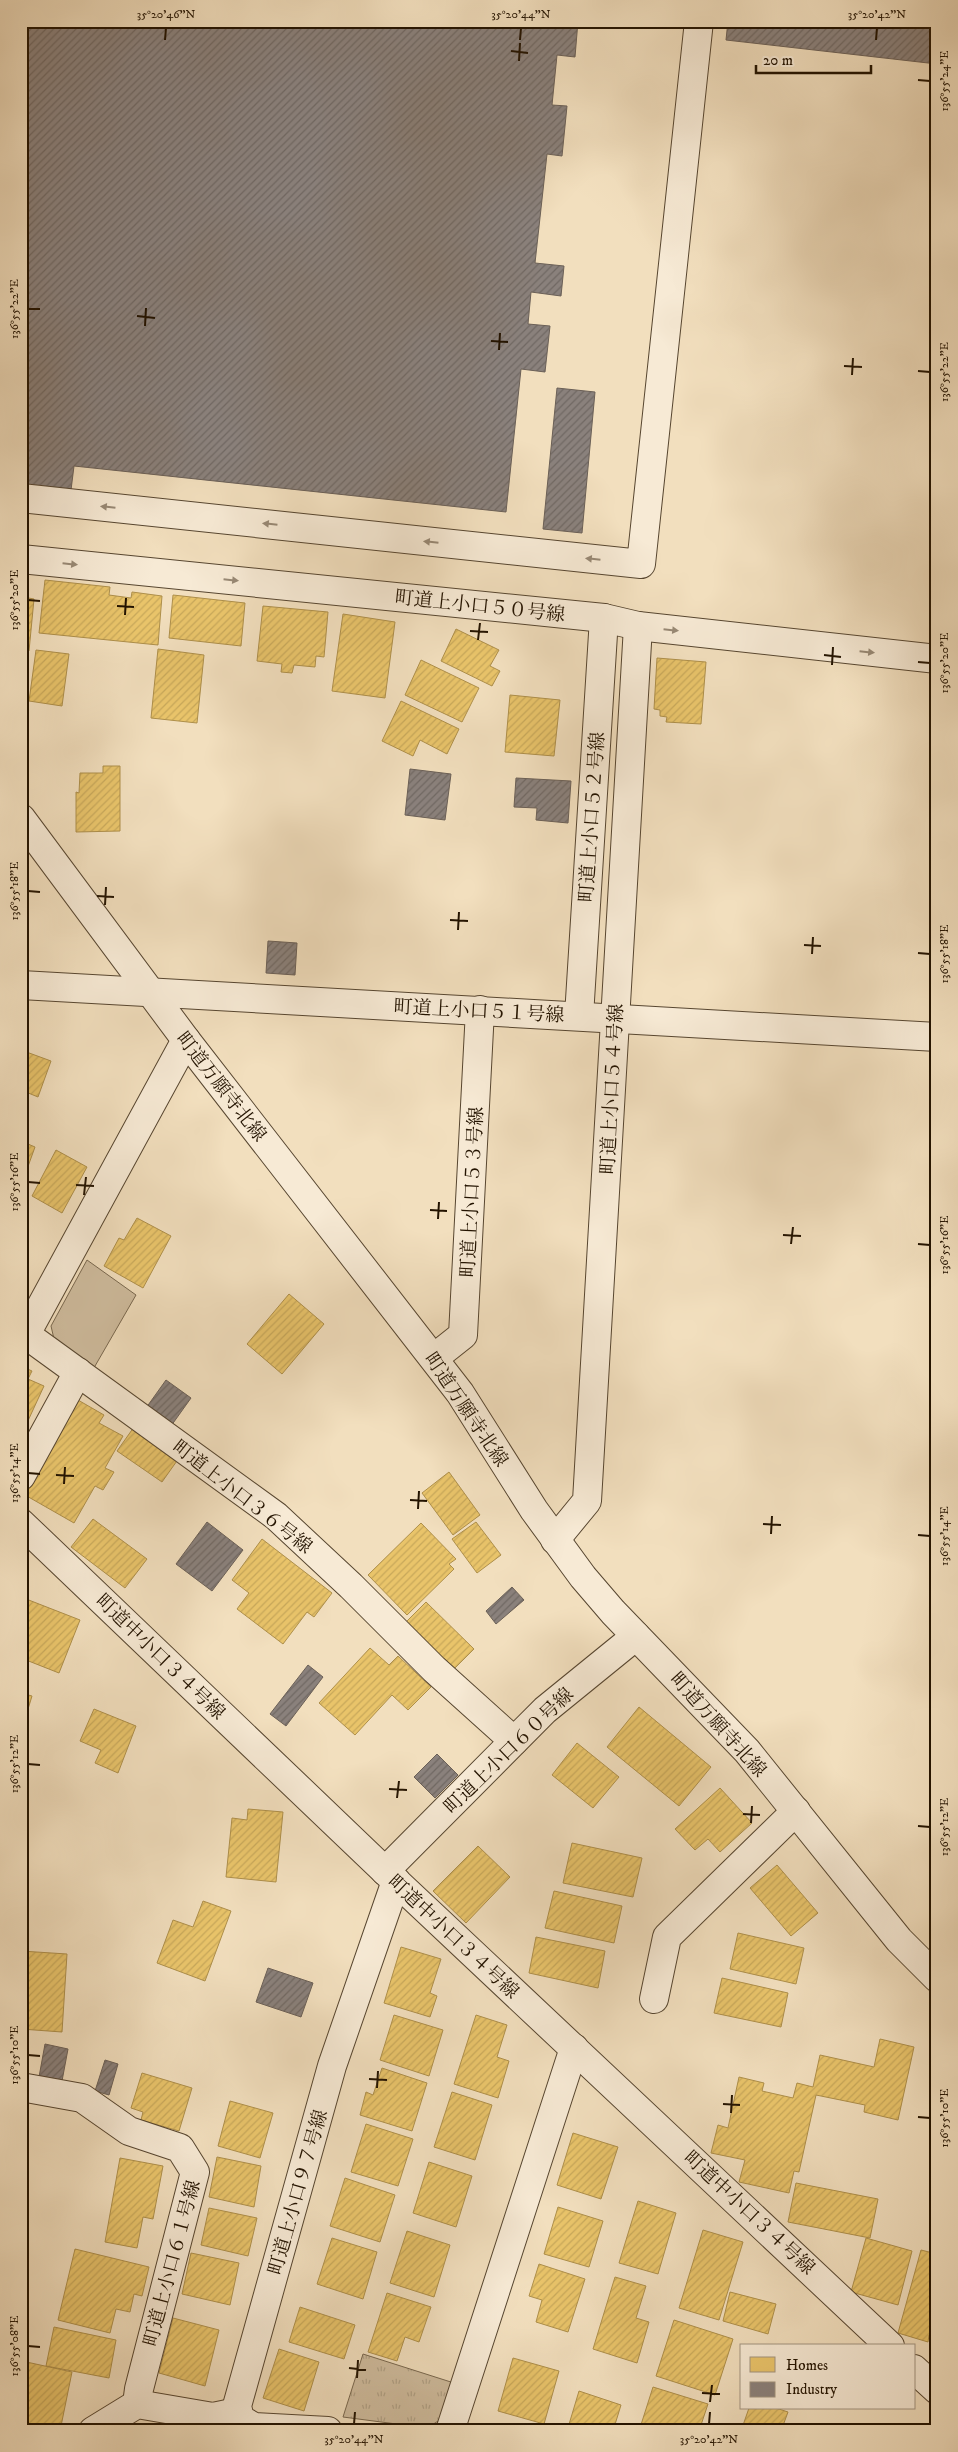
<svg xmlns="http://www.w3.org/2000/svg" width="958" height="2452" font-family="'IM FELL DW Pica','Noto Serif JP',serif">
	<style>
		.grass { fill: #cfbc9e; stroke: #79684f }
		.park { fill: url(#park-tufts); stroke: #79684f }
		.homes { fill: url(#homes-hatch); stroke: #ae8f4a }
		.industry { fill: url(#industry-hatch); stroke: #6b6057 }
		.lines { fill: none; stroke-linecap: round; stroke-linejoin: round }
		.minor-casing { stroke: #574630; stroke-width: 30 }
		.minor { stroke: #f7ead5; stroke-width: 28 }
		.oneway { fill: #988975 }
		.ticks { fill: none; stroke: #231300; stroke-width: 2 }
		.labels { text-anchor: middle; stroke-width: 5; stroke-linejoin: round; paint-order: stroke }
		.street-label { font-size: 19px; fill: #231300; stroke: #f7ead5 }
		.neatline { fill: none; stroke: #231300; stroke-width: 2 }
		.ticks-label { font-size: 12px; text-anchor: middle; fill: #231300 }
	</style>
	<defs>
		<pattern id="park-tufts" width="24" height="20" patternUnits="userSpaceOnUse" patternTransform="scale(1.25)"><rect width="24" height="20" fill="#cfbc9e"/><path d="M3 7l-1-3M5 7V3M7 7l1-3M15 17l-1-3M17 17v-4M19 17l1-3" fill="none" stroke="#b1a186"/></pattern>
		<pattern id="homes-hatch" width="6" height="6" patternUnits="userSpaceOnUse" patternTransform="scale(1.25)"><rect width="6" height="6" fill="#e9c46a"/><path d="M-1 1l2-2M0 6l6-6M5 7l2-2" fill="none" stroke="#c8a85a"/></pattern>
		<pattern id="industry-hatch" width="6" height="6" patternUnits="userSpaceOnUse" patternTransform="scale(1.25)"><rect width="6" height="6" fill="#8a817c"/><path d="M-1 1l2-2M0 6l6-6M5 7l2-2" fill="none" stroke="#706863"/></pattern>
	</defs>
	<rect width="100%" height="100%" fill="#f2dfbe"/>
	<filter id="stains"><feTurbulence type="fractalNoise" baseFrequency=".004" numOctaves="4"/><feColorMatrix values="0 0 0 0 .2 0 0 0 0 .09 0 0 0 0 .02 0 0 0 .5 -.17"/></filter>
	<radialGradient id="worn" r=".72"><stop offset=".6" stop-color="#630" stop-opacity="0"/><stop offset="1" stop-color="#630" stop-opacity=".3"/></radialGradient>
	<!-- grass -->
	<polygon class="grass" points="87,1260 136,1295 91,1373 54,1339 51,1326"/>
	<!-- park -->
	<polygon class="park" points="363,2354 454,2383 443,2418 427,2428 343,2417"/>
	<!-- homes -->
	<g class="homes">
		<polygon points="21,579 25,579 23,597 34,599 29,651 21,650"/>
		<polygon points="45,580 110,587 109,595 131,598 132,592 162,596 158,645 39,633"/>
		<polygon points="173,595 245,603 241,646 169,638"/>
		<polygon points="263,606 328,612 324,657 316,656 315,667 294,665 292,673 281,672 282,664 257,661"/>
		<polygon points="343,614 395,622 385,698 332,691"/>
		<polygon points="456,629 499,650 490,666 500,671 492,686 441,661"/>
		<polygon points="158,649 204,655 197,723 151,718"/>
		<polygon points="36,650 69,654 62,706 29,701"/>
		<polygon points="657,658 706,662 701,724 666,722 667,717 660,716 660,710 654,709"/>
		<polygon points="421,660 479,688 462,722 405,695"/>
		<polygon points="510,695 560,700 554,756 505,752"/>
		<polygon points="401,701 459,729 447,754 420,740 413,756 382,741"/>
		<polygon points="103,766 120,766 120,831 76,832 76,792 79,793 80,773 103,773"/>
		<polygon points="21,1050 51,1061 38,1097 21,1090"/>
		<polygon points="21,1141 35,1147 26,1172 21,1170"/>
		<polygon points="56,1150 87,1167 62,1213 32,1196"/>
		<polygon points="137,1218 171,1236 143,1288 104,1266 119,1238 124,1240"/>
		<polygon points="289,1294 324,1324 282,1374 247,1344"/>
		<polygon points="21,1366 32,1371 28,1379 44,1386 21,1436"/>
		<polygon points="78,1400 104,1415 99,1423 123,1436 105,1468 114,1472 103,1490 95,1486 74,1523 25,1495"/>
		<polygon points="134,1427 179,1458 162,1482 117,1451"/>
		<polygon points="449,1472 480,1515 453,1535 422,1493"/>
		<polygon points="93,1519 147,1559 125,1588 71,1547"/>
		<polygon points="476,1522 501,1555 477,1573 452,1539"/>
		<polygon points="421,1523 456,1559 449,1564 454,1569 407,1615 368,1575"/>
		<polygon points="262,1539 332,1593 314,1617 307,1612 283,1644 237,1609 249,1593 232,1580"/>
		<polygon points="21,1597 80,1620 59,1673 21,1658"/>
		<polygon points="426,1602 474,1649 452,1671 404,1624"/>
		<polygon points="370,1648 389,1665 398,1656 431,1687 408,1710 392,1695 355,1735 319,1703"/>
		<polygon points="21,1693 32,1696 21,1732"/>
		<polygon points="639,1707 711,1767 679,1806 607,1747"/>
		<polygon points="94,1709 136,1726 118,1773 95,1763 101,1750 80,1741"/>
		<polygon points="577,1743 619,1777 593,1808 552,1775"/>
		<polygon points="720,1788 752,1823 720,1852 708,1839 695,1850 675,1829"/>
		<polygon points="248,1809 283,1812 276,1882 226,1877 232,1818 247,1820"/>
		<polygon points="572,1843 642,1858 633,1897 563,1883"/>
		<polygon points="478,1846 510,1877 466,1923 433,1891"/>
		<polygon points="777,1865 818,1913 791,1936 750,1888"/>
		<polygon points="554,1891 622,1906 614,1943 545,1928"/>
		<polygon points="203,1901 231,1911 205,1981 157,1963 173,1920 193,1927"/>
		<polygon points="738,1933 804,1948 796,1984 730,1969"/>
		<polygon points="536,1937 605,1951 598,1988 529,1973"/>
		<polygon points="401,1947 441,1959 430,1993 437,1996 430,2017 384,2003"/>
		<polygon points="21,1951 67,1954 62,2032 21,2029"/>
		<polygon points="722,1978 788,1993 781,2027 714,2013"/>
		<polygon points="394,2015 443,2030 429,2076 380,2060"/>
		<polygon points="476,2015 507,2025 497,2057 509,2061 498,2098 454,2084"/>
		<polygon points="880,2039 914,2047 898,2120 864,2112 865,2105 816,2095 799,2172 794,2171 789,2193 739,2182 745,2160 711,2153 718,2125 728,2128 739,2077 764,2083 762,2091 793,2098 797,2083 813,2087 820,2055 874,2067"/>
		<polygon points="382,2068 427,2083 412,2131 360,2115 366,2092 373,2095"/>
		<polygon points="142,2073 192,2088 179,2131 141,2120 143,2112 131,2108"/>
		<polygon points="452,2092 492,2105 475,2160 434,2147"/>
		<polygon points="230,2101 273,2113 260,2158 218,2146"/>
		<polygon points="366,2124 413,2139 398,2186 351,2172"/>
		<polygon points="573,2133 618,2147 601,2199 557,2185"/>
		<polygon points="217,2157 261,2166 254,2207 209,2197"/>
		<polygon points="120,2158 163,2166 153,2219 143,2217 137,2248 105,2242"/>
		<polygon points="429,2162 472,2176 456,2227 413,2213"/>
		<polygon points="345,2178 395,2195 380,2242 330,2226"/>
		<polygon points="796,2183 878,2199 870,2238 788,2222"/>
		<polygon points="638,2201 676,2213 658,2274 619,2263"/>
		<polygon points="558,2207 603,2221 589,2267 544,2254"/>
		<polygon points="209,2208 257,2218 248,2256 201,2245"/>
		<polygon points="703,2230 743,2242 719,2320 679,2308"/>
		<polygon points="407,2231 450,2245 434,2297 390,2283"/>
		<polygon points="332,2238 377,2252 363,2299 317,2284"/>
		<polygon points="866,2238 912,2251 898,2305 851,2292"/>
		<polygon points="75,2249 149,2267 142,2296 134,2294 130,2312 116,2309 110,2333 58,2320"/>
		<polygon points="921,2250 937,2254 937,2337 929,2335 928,2342 898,2333"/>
		<polygon points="191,2253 239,2263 230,2305 182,2294"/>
		<polygon points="539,2264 585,2279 568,2332 536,2322 542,2300 529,2296"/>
		<polygon points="615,2277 646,2286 636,2318 649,2322 637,2363 593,2349"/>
		<polygon points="730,2292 776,2304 768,2334 723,2321"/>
		<polygon points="387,2293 431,2307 419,2342 405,2337 397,2361 368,2352"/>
		<polygon points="300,2307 355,2325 344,2359 289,2342"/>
		<polygon points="173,2318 219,2330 205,2386 159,2373"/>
		<polygon points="674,2320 733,2339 715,2395 656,2376"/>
		<polygon points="54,2327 116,2340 109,2378 46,2366"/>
		<polygon points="279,2349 319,2362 304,2411 263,2398"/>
		<polygon points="513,2358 559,2371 544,2424 498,2411"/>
		<polygon points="22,2361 72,2372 60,2431 21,2424"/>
		<polygon points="653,2387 708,2404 699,2431 639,2431"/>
		<polygon points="579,2391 621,2405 613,2431 567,2431"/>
		<polygon points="749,2408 776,2408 788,2412 781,2431 741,2431"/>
	</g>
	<!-- industry -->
	<g class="industry">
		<polygon points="21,21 578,21 575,57 557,55 552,105 567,106 562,156 547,154 535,263 564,266 561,296 531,292 528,324 550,326 545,372 521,369 506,512 74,466 71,490 21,485"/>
		<polygon points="728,21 937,21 937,64 726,40"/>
		<polygon points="557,388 595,392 582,533 543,529"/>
		<polygon points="410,769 451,774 445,820 405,815"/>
		<polygon points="516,778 571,781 568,823 536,820 537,808 514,807"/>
		<polygon points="268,941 297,943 295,975 266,973"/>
		<polygon points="166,1380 191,1398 171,1426 146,1408"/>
		<polygon points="207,1522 243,1550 212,1591 176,1564"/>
		<polygon points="512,1587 524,1600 496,1624 486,1611"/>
		<polygon points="308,1665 323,1677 286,1726 270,1714"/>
		<polygon points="437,1754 458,1775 435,1798 414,1777"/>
		<polygon points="268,1968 313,1983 301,2017 256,2002"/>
		<polygon points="45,2044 68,2049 62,2081 39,2077"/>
		<polygon points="105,2060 118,2064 109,2095 95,2091"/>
	</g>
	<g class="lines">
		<!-- minor casing -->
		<g class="minor-casing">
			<g id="minor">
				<polyline points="21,498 641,564 699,21"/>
				<polyline points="21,559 604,618 638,626 937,659"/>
				<polyline points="21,818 186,1040 460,1393 534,1510 583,1577 613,1612 747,1751 899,1940 937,1978"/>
				<polyline points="21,985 937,1037"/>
				<polyline points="579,1016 604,618"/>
				<polyline points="21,1331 276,1516 351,1586 434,1669 514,1741"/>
				<polyline points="26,1334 186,1040"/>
				<polyline points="434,1358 463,1335 480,1010"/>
				<polyline points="21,1476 78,1372"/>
				<polyline points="21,1523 385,1871 890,2346"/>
				<polyline points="555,1540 587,1501 638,626"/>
				<polyline points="385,1871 545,1710 636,1636"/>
				<polyline points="654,1999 667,1937 796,1811"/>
				<polyline points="21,2087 82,2098 129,2131 180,2148 195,2172 139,2389 137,2404"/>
				<polyline points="914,2369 937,2390"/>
				<polyline points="93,2431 137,2404 213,2417 237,2412"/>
				<polyline points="328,2431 254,2427 240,2419 237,2406 332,2066 396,1881"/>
				<polyline points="450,2431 574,2048"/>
			</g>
		</g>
		<!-- minor -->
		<use href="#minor" class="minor"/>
	</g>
	<!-- one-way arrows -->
	<defs><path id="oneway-solid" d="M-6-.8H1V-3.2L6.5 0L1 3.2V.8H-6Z" transform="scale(1.25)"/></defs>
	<g class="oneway">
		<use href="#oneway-solid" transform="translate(108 507) rotate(-174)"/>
		<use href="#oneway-solid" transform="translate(270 524) rotate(-174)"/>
		<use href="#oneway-solid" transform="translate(431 542) rotate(-174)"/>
		<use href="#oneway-solid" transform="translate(593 559) rotate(-174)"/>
		<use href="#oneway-solid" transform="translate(70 564) rotate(6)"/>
		<use href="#oneway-solid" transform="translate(231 580) rotate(6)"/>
		<use href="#oneway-solid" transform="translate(671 630) rotate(6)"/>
		<use href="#oneway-solid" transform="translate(867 652) rotate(6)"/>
	</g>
	<!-- ticks -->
	<path class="ticks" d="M165,40L166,28M520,40L521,28M876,40L877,28M511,51L528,53M519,61L520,43M918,80L930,81M28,309H40M137,316L155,318M145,326L146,308M491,341L508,342M499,350L500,333M844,366L862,367M918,371L930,372M852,375L853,358M28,600L40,601M117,606L134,607M125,615L126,598M470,631L488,632M478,640L480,623M824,655L841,657M918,662L930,663M832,665L833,647M28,891L40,892M97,896L114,897M105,905L106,887M450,920L468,921M458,930L459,912M804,945L821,946M918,953L930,954M812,954L813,937M28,1182L40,1183M76,1185L94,1186M84,1195L86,1177M430,1210L447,1211M438,1219L439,1202M783,1235L801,1236M791,1244L793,1227M918,1244L930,1245M28,1473L40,1474M56,1475L74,1476M64,1484L65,1467M410,1500L427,1501M418,1509L419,1491M763,1524L781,1525M771,1534L772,1516M918,1535L930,1536M28,1764L40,1765M389,1789L407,1790M397,1798L399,1781M743,1814L760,1815M751,1823L752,1806M918,1826L930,1827M28,2055L40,2056M369,2079L387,2080M377,2088L378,2071M723,2104L740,2105M731,2113L732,2095M918,2117L930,2118M28,2346L40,2347M349,2368L366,2370M357,2378L358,2360M702,2393L720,2394M710,2402L712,2385M354,2424L355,2412M709,2424L710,2412"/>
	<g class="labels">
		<!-- street labels -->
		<g class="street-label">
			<text transform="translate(480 605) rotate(6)" y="7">町道上小口５０号線</text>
			<text transform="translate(591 817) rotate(-86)" y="7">町道上小口５２号線</text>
			<text transform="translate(479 1010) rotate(3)" y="7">町道上小口５１号線</text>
			<text transform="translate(222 1086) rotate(52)" y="7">町道万願寺北線</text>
			<text transform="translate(611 1089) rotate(-87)" y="7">町道上小口５４号線</text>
			<text transform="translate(471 1192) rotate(-87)" y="7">町道上小口５３号線</text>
			<text transform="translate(467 1409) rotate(56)" y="7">町道万願寺北線</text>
			<text transform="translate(243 1496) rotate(38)" y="7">町道上小口３６号線</text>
			<text transform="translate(161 1656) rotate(44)" y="7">町道中小口３４号線</text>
			<text transform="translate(719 1724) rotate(48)" y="7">町道万願寺北線</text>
			<text transform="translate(508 1750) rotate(-44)" y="7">町道上小口６０号線</text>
			<text transform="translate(454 1936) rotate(43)" y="7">町道中小口３４号線</text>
			<text transform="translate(297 2192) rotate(-74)" y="7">町道上小口９７号線</text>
			<text transform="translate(750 2212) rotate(43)" y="7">町道中小口３４号線</text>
			<text transform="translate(171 2263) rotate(-75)" y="7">町道上小口６１号線</text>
		</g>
	</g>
	<!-- margin -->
	<rect width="958" height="2452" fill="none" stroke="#f2dfbe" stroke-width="55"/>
	<!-- legend -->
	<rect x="740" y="2344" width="175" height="65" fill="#f7ead5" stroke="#a29480"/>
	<rect x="750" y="2357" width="25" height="15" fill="#e9c46a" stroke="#a29480"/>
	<text x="786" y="2370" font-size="15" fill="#231300">Homes</text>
	<rect x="750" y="2382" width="25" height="15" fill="#8a817c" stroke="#a29480"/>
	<text x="786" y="2394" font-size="15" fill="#231300">Industry</text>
	<!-- scale -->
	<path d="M756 65v8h115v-8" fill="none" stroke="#231300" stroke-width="2.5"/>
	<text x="763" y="65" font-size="15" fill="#231300" stroke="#f7ead5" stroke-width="4" paint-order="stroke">20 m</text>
	<rect x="28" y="28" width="902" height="2396" class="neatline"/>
	<g class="ticks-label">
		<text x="166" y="18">35°20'46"N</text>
		<text x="521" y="18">35°20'44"N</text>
		<text x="877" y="18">35°20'42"N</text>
		<text transform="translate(944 81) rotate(-90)" y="4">136°55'24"E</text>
		<text transform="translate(14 309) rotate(-90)" y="4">136°55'22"E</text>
		<text transform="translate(944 372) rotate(-90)" y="4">136°55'22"E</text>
		<text transform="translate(14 600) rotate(-90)" y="4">136°55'20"E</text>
		<text transform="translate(944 663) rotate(-90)" y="4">136°55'20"E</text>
		<text transform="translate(14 891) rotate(-90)" y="4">136°55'18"E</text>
		<text transform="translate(944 954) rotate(-90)" y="4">136°55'18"E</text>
		<text transform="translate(14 1182) rotate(-90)" y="4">136°55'16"E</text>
		<text transform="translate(944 1245) rotate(-90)" y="4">136°55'16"E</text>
		<text transform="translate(14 1473) rotate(-90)" y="4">136°55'14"E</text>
		<text transform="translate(944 1536) rotate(-90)" y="4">136°55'14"E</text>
		<text transform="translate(14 1764) rotate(-90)" y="4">136°55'12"E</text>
		<text transform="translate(944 1827) rotate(-90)" y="4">136°55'12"E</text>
		<text transform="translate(14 2055) rotate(-90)" y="4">136°55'10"E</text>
		<text transform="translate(944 2118) rotate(-90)" y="4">136°55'10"E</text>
		<text transform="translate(14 2346) rotate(-90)" y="4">136°55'08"E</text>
		<text x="354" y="2443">35°20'44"N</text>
		<text x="709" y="2443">35°20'42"N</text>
	</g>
	<rect width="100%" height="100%" filter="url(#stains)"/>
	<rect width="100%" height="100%" fill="url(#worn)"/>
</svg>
